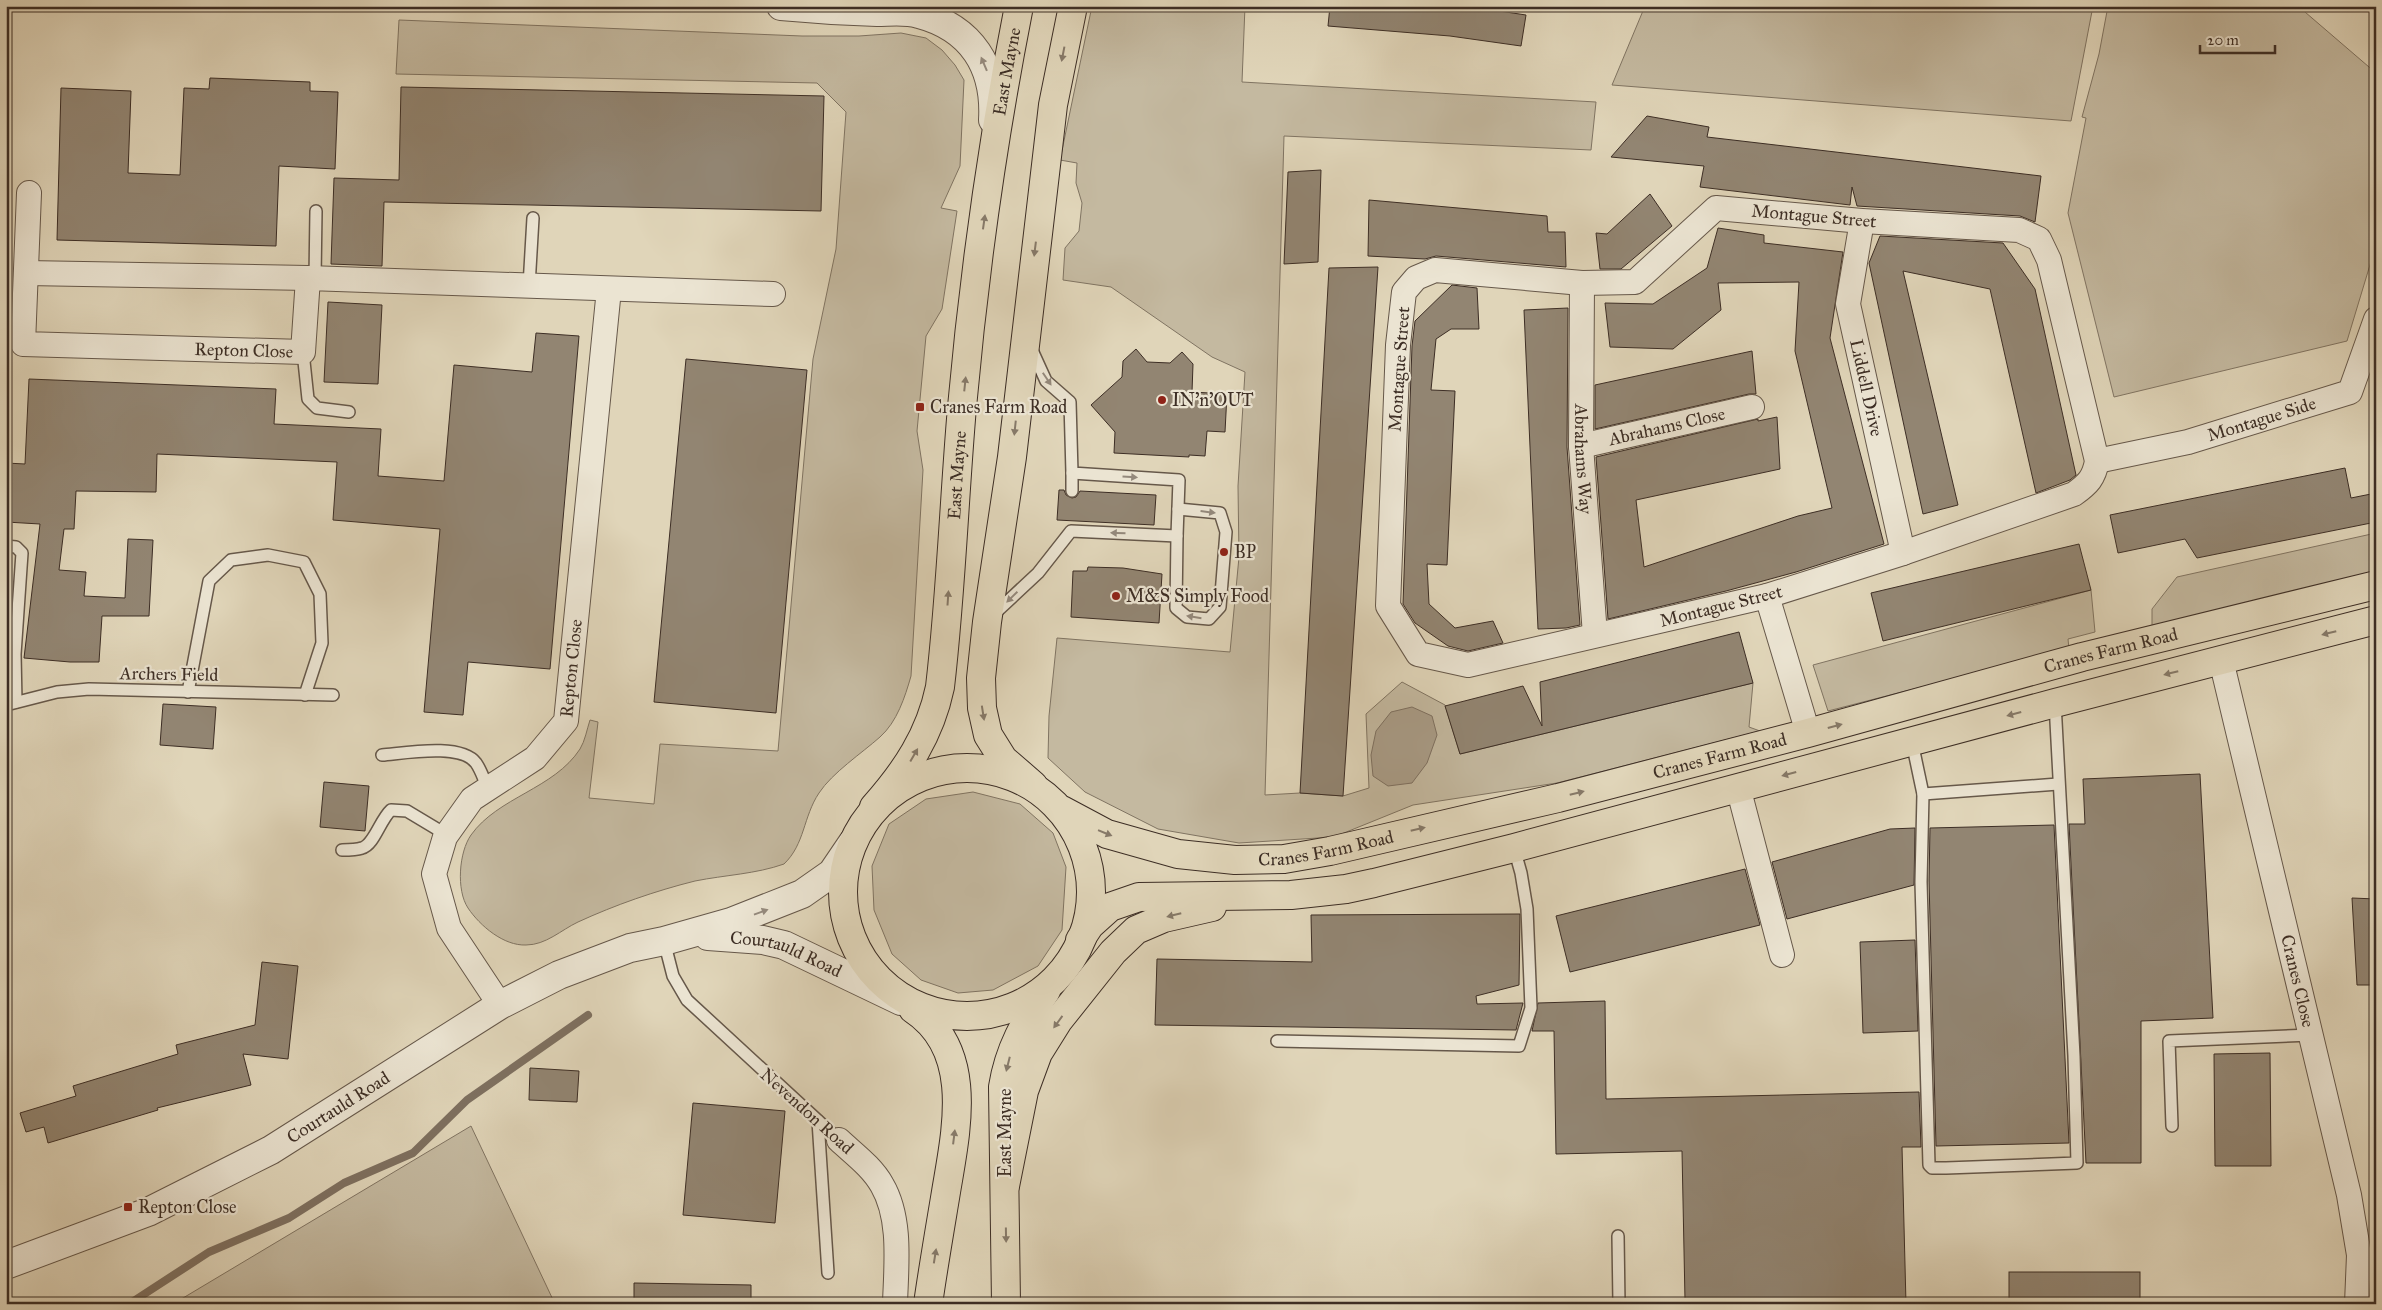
<svg xmlns="http://www.w3.org/2000/svg" width="2382" height="1310" font-family="'IM FELL Great Primer',serif">
	<style>
		.green { fill: #c4b9a0; stroke: #807462 }
		.water { fill: #a99c87; stroke: #7e7060 }
		.lines { fill: none; stroke-linecap: round; stroke-linejoin: round }
		.stream { stroke: #7e7060; stroke-width: 8 }
		.building { fill: #928572; stroke: #3d2e25 }
		.service-casing { stroke: #66584a; stroke-width: 14 }
		.minor-casing { stroke: #66584a; stroke-width: 26 }
		.tertiary-casing { stroke: #66584a; stroke-width: 30 }
		.primary-casing { stroke: #3d2e25; stroke-width: 30 }
		.service { stroke: #ebe4d2; stroke-width: 11 }
		.minor { stroke: #ebe4d2; stroke-width: 24 }
		.tertiary { stroke: #ebe4d2; stroke-width: 28 }
		.primary { stroke: #e0d5b9; stroke-width: 28 }
		.oneway { fill: #867968 }
		.oneway2 { fill: #94897c }
		.poi-dot { fill: #8f2418; stroke: #ebe4d2; stroke-width: 2 }
		.labels { text-anchor: middle; stroke-width: 4.5; stroke-linejoin: round; paint-order: stroke }
		.street-label { font-size: 18px; fill: #3d2e25; stroke: #ebe4d2 }
		.poi-label { font-size: 18px; fill: #3d2e25; stroke: #ebe4d2; text-anchor: start }
	</style>
	<rect width="100%" height="100%" fill="#e0d5b9"/>
	<filter id="stains"><feTurbulence type="fractalNoise" baseFrequency=".004" numOctaves="4"/><feColorMatrix values="0 0 0 0 .2 0 0 0 0 .09 0 0 0 0 .02 0 0 0 .5 -.17"/></filter>
	<radialGradient id="worn" r=".72"><stop offset=".6" stop-color="#630" stop-opacity="0"/><stop offset="1" stop-color="#630" stop-opacity=".3"/></radialGradient>
	<!-- green -->
	<g class="green">
		<polygon points="1092,6 1245,6 1242,82 1596,102 1591,150 1284,136 1265,795 1300,793 1343,796 1369,788 1366,714 1402,682 1445,705 1460,754 1753,683 1749,727 1760,731 1557,783 1413,805 1334,837 1239,843 1158,829 1085,792 1048,758 1049,716 1057,638 1230,652 1239,557 1238,486 1245,372 1212,357 1111,287 1063,280 1065,248 1079,231 1082,203 1076,183 1077,163 1060,160"/>
		<polygon points="1645,6 2093,6 2071,121 1612,85"/>
		<polygon points="2108,6 2298,6 2376,73 2376,245 2347,341 2114,397 2068,213 2086,118 2082,117 2099,54"/>
		<path d="M399,20L802,36H859L901,33L926,38L942,50L955,65L964,80L960,166L941,208L957,211L942,309L926,336L917,431L923,470L911,676C905,697 897,722 880,737C862,753 832,773 819,793C803,817 805,844 784,864C756,874 725,875 695,881C655,891 615,905 578,922C561,930 546,945 526,945C504,946 480,926 468,908C456,890 459,852 471,835C498,797 554,789 580,749C585,741 587,729 590,720L598,722L589,798L654,804L660,744L778,751L813,359L836,249L846,112L817,83L396,74Z"/>
		<polygon points="2376,533 2376,571 2152,626 2152,609 2177,577"/>
		<polygon points="2091,590 2095,632 2068,639 2069,649 1828,711 1813,665"/>
		<polygon points="973,792 1020,804 1053,833 1066,867 1062,930 1038,966 993,990 958,993 921,980 892,954 874,910 872,866 889,824 926,799"/>
		<polygon points="471,1126 555,1304 171,1304 178,1301"/>
	</g>
	<!-- water -->
	<polygon class="water" points="1412,707 1432,716 1437,735 1427,763 1412,783 1388,786 1373,776 1371,755 1376,731 1391,712"/>
	<g class="lines">
		<!-- stream -->
		<polyline class="stream" points="129,1304 209,1252 289,1218 344,1183 413,1153 467,1100 588,1015"/>
	</g>
	<!-- building -->
	<g class="building">
		<polygon points="1330,6 1466,6 1526,15 1521,46 1450,36 1328,26"/>
		<polygon points="210,78 310,82 310,91 338,92 335,169 279,166 276,246 57,240 61,88 131,91 128,173 180,175 184,88 209,89"/>
		<polygon points="401,87 824,96 821,211 384,202 382,266 331,264 334,178 399,180"/>
		<polygon points="1647,116 1709,127 1707,137 2041,176 2035,222 2020,216 1857,206 1852,187 1850,205 1700,187 1704,166 1611,157"/>
		<polygon points="1321,170 1318,262 1284,264 1288,172"/>
		<polygon points="1650,194 1672,226 1621,269 1600,269 1596,233 1607,234"/>
		<polygon points="1369,200 1547,216 1548,232 1565,232 1566,267 1436,256 1425,259 1368,256"/>
		<polygon points="1718,228 1764,235 1764,243 1843,252 1830,338 1884,544 1796,572 1726,591 1608,619 1596,457 1758,419 1758,421 1777,417 1780,469 1636,500 1644,567 1798,516 1832,508 1795,351 1799,282 1718,283 1721,310 1673,349 1610,347 1605,303 1653,304 1707,268"/>
		<polygon points="1880,236 2003,243 2035,289 2076,475 2070,480 2036,493 1990,289 1903,271 1958,505 1923,514 1869,263"/>
		<polygon points="1378,267 1343,796 1300,793 1329,268"/>
		<polygon points="1452,285 1477,288 1479,329 1451,329 1436,339 1431,390 1455,391 1447,565 1427,564 1429,604 1455,628 1493,621 1503,643 1468,651 1448,646 1415,623 1403,604 1412,346 1415,321"/>
		<polygon points="328,302 382,305 378,384 324,382"/>
		<polygon points="1568,308 1567,447 1580,625 1566,628 1538,629 1524,310"/>
		<polygon points="536,333 579,336 550,669 468,662 463,715 424,712 440,529 333,520 337,462 157,454 156,492 76,491 74,529 64,529 59,570 86,572 84,596 125,598 128,539 153,540 149,616 102,616 99,662 70,662 24,658 40,524 6,522 6,463 25,464 29,379 276,389 274,424 381,429 378,476 444,481 454,365 532,372"/>
		<polygon points="1136,349 1147,362 1170,363 1182,352 1193,364 1192,392 1227,394 1225,432 1207,431 1205,456 1189,455 1189,457 1114,453 1115,432 1091,405 1122,377 1123,361"/>
		<polygon points="1752,351 1756,394 1749,394 1595,429 1595,385"/>
		<polygon points="686,359 807,370 776,713 654,702"/>
		<polygon points="2345,468 2351,498 2376,493 2376,522 2197,558 2185,539 2118,553 2110,515"/>
		<polygon points="1059,490 1064,490 1066,495 1072,498 1076,497 1080,491 1156,495 1154,525 1057,520"/>
		<polygon points="2079,544 2091,590 1883,641 1871,593"/>
		<polygon points="1088,567 1123,568 1162,574 1159,623 1071,617 1073,571 1087,571"/>
		<polygon points="1739,632 1753,683 1460,754 1445,706 1523,686 1542,726 1540,682"/>
		<polygon points="163,704 216,707 213,749 160,745"/>
		<polygon points="2200,774 2213,1018 2141,1021 2141,1163 2086,1163 2069,824 2085,824 2083,779"/>
		<polygon points="324,782 369,786 365,831 320,827"/>
		<polygon points="2054,825 2069,1143 1936,1146 1929,881 1930,828"/>
		<polygon points="1915,828 1914,885 1787,919 1772,862 1890,829"/>
		<polygon points="1745,869 1760,925 1570,972 1556,916"/>
		<polygon points="2352,898 2376,899 2376,985 2357,985"/>
		<polygon points="1520,914 1519,985 1476,996 1477,1004 1523,1003 1516,1030 1155,1025 1157,959 1312,962 1311,915"/>
		<polygon points="1915,940 1918,1031 1863,1033 1860,942"/>
		<polygon points="262,962 298,966 288,1059 243,1054 251,1085 157,1108 158,1110 48,1143 44,1127 26,1132 20,1113 76,1096 73,1086 178,1054 176,1045 255,1025"/>
		<polygon points="1605,1001 1606,1099 1919,1092 1921,1147 1902,1147 1906,1304 1715,1304 1714,1299 1685,1300 1682,1151 1556,1154 1554,1031 1532,1031 1538,1003"/>
		<polygon points="2270,1053 2271,1166 2215,1166 2214,1054"/>
		<polygon points="530,1068 579,1071 577,1102 529,1100"/>
		<polygon points="693,1103 785,1111 775,1223 683,1215"/>
		<rect x="2009" y="1272" width="131" height="32"/>
		<polygon points="634,1283 751,1285 751,1304 634,1304"/>
	</g>
	<g class="lines">
		<!-- service casing -->
		<g class="service-casing">
			<g id="service">
				<polyline points="315,278 316,211"/>
				<polyline points="529,286 533,218"/>
				<polyline points="303,352 308,399 317,408 349,412"/>
				<polyline points="1072,491 1072,473"/>
				<polyline points="1177,536 1176,608 1187,617 1209,619 1220,607 1226,532 1220,513 1178,509"/>
				<polyline points="6,546 16,547 22,553 15,654 16,702"/>
				<polyline points="993,615 1038,573 1071,531 1177,536 1179,480 1072,473 1070,402 1046,381 1031,348"/>
				<polyline points="188,692 209,581 231,560 268,555 304,562 320,594 322,643 305,695"/>
				<polyline points="6,705 57,692 89,689 333,695"/>
				<polyline points="1912,742 1923,794 1921,882 1929,1165 1932,1168 1946,1168 2077,1163 2074,1056 2055,703"/>
				<path d="M382,755C406,753 461,743 476,763C481,770 484,780 488,788"/>
				<polyline points="1923,794 2058,784"/>
				<path d="M342,850C348,850 356,850 362,848C374,845 380,820 391,810L407,811L447,835"/>
				<polyline points="664,941 673,976 687,1000 839,1140"/>
				<polyline points="1277,1041 1519,1046 1531,1008 1527,909 1521,873 1514,848"/>
				<polyline points="818,1121 828,1273"/>
				<polyline points="2172,1126 2169,1041 2311,1035"/>
				<polyline points="1618,1236 1619,1304"/>
			</g>
		</g>
		<!-- minor casing -->
		<g class="minor-casing">
			<g id="minor">
				<path id="s1" d="M29,193L23,344L303,352L308,278L773,294"/>
				<path d="M1716,208L1862,221L2019,230L2039,239L2049,260L2097,461C2094,478 2088,484 2074,494L1903,553L1767,596L1468,665L1418,654L1388,606L1398,345L1404,292L1416,278L1435,270L1582,283L1635,282Z"/>
				<path id="s2" d="M1862,221L1848,304L1903,553"/>
				<polyline points="26,273 308,278"/>
				<path id="s3" d="M1582,283L1581,446L1595,635"/>
				<path id="s4" d="M1581,446L1752,407"/>
				<path id="s5" d="M2097,461L2188,442L2350,392L2376,319"/>
				<polyline points="1767,596 1808,733"/>
				<path id="s6" d="M2221,660L2349,1195L2359,1255L2357,1304"/>
				<polyline points="1738,787 1782,955"/>
				<path id="s7" d="M500,1005L449,928L434,874L445,837L472,799L535,758L566,721L609,289"/>
				<path d="M839,1140C854,1154 872,1167 882,1185C902,1219 896,1267 895,1304"/>
			</g>
		</g>
		<!-- tertiary casing -->
		<g class="tertiary-casing">
			<g id="tertiary">
				<path d="M781,6C813,9 845,11 877,12C890,12 907,10 919,14C972,28 996,67 993,120"/>
				<path id="s8" d="M708,936L763,940L784,945L901,1001"/>
				<path id="s9" d="M6,1265L148,1212L271,1150L500,1005L559,975L630,948L664,941L731,922L802,894L832,873L853,842"/>
			</g>
		</g>
		<!-- primary casing -->
		<g class="primary-casing">
			<g id="primary">
				<circle cx="967" cy="892" r="124"/>
				<polyline points="1033,785 1003,759 988,735 982,708 981,678 987,622 1012,457 1053,105 1073,6"/>
				<path id="s10" d="M874,807C906,771 930,735 940,687C951,594 954,500 962,407C974,273 993,138 1019,6"/>
				<path id="s11" d="M1062,810L1107,834L1178,854L1235,860L1284,859L1330,851L1558,798L1808,733L2082,657L2376,585"/>
				<polyline points="1080,940 1090,925 1110,907 1139,897 1291,895 1346,889 1374,883 1514,848 2055,703 2376,620"/>
				<path d="M913,1009C977,1051 955,1135 945,1198C939,1234 933,1269 928,1304"/>
				<polyline points="1005,1186 1024,1091 1038,1053 1058,1021 1113,952 1136,930 1164,918 1212,907"/>
				<path d="M1006,1304L1003,1087C1009,1049 1025,1022 1046,991"/>
			</g>
		</g>
		<!-- service -->
		<use href="#service" class="service"/>
		<!-- minor -->
		<use href="#minor" class="minor"/>
		<!-- tertiary -->
		<use href="#tertiary" class="tertiary"/>
		<!-- primary -->
		<use href="#primary" class="primary"/>
	</g>
	<!-- one-way arrows -->
	<defs><path id="oneway-solid" d="M-6-.8H1V-3.2L6.5 0L1 3.2V.8H-6Z" transform="scale(1.25)"/></defs>
	<g class="oneway">
		<use href="#oneway-solid" transform="translate(1063 54) rotate(101)"/>
		<use href="#oneway-solid" transform="translate(984 222) rotate(-82)"/>
		<use href="#oneway-solid" transform="translate(1035 249) rotate(97)"/>
		<use href="#oneway-solid" transform="translate(965 384) rotate(-84)"/>
		<use href="#oneway-solid" transform="translate(1015 428) rotate(96)"/>
		<use href="#oneway-solid" transform="translate(948 598) rotate(-86)"/>
		<use href="#oneway-solid" transform="translate(2329 633) rotate(166)"/>
		<use href="#oneway-solid" transform="translate(2171 673) rotate(166)"/>
		<use href="#oneway-solid" transform="translate(983 713) rotate(81)"/>
		<use href="#oneway-solid" transform="translate(2014 714) rotate(165)"/>
		<use href="#oneway-solid" transform="translate(1835 726) rotate(-15)"/>
		<use href="#oneway-solid" transform="translate(914 755) rotate(-60)"/>
		<use href="#oneway-solid" transform="translate(1789 774) rotate(165)"/>
		<use href="#oneway-solid" transform="translate(1577 793) rotate(-14)"/>
		<use href="#oneway-solid" transform="translate(1418 829) rotate(-13)"/>
		<use href="#oneway-solid" transform="translate(1105 833) rotate(22)"/>
		<use href="#oneway-solid" transform="translate(1174 915) rotate(166)"/>
		<use href="#oneway-solid" transform="translate(1058 1022) rotate(126)"/>
		<use href="#oneway-solid" transform="translate(1008 1064) rotate(104)"/>
		<use href="#oneway-solid" transform="translate(954 1137) rotate(-83)"/>
		<use href="#oneway-solid" transform="translate(1006 1235) rotate(89)"/>
		<use href="#oneway-solid" transform="translate(935 1256) rotate(-81)"/>
	</g>
	<g class="oneway2">
		<use href="#oneway-solid" transform="translate(984 64) rotate(-113)"/>
		<use href="#oneway-solid" transform="translate(1047 379) rotate(56)"/>
		<use href="#oneway-solid" transform="translate(1130 477) rotate(4)"/>
		<use href="#oneway-solid" transform="translate(1208 512) rotate(7)"/>
		<use href="#oneway-solid" transform="translate(1118 533) rotate(-178)"/>
		<use href="#oneway-solid" transform="translate(1012 597) rotate(136)"/>
		<use href="#oneway-solid" transform="translate(1194 617) rotate(-171)"/>
		<use href="#oneway-solid" transform="translate(761 912) rotate(-20)"/>
	</g>
	<!-- markers -->
	<g class="poi-dot">
		<circle cx="1162" cy="400" r="5"/>
		<rect x="915" y="402" width="10" height="10" rx="2.5"/>
		<circle cx="1224" cy="552" r="5"/>
		<circle cx="1116" cy="596" r="5"/>
		<rect x="123" y="1202" width="10" height="10" rx="2.5"/>
	</g>
	<g class="labels">
		<!-- street labels -->
		<g class="street-label">
			<text dy="6" stroke="none"><textPath href="#s10" startOffset="758">East Mayne</textPath></text>
			<text transform="translate(1814 216) rotate(5)" y="6">Montague Street</text>
			<text dy="6" stroke="none"><textPath href="#s1" startOffset="372">Repton Close</textPath></text>
			<text transform="translate(1399 369) rotate(-86)" y="6">Montague Street</text>
			<text dy="6" stroke="none"><textPath href="#s2" startOffset="170">Liddell Drive</textPath></text>
			<text dy="6" stroke="none"><textPath href="#s5" startOffset="170">Montague Side</textPath></text>
			<text dy="6" stroke="none"><textPath href="#s4" startOffset="88">Abrahams Close</textPath></text>
			<text dy="6" stroke="none"><textPath href="#s3" startOffset="176">Abrahams Way</textPath></text>
			<text dy="6" stroke="none"><textPath href="#s10" startOffset="351">East Mayne</textPath></text>
			<text transform="translate(1721 606) rotate(-14)" y="6">Montague Street</text>
			<text dy="6" stroke="none"><textPath href="#s11" startOffset="1084">Cranes Farm Road</textPath></text>
			<text dy="6" stroke="none"><textPath href="#s7" startOffset="410">Repton Close</textPath></text>
			<text transform="translate(169 674) rotate(1)" y="6">Archers Field</text>
			<text dy="6" stroke="none"><textPath href="#s11" startOffset="679">Cranes Farm Road</textPath></text>
			<text dy="6" stroke="none"><textPath href="#s11" startOffset="274">Cranes Farm Road</textPath></text>
			<text dy="6" stroke="none"><textPath href="#s8" startOffset="81">Courtauld Road</textPath></text>
			<text dy="6" stroke="none"><textPath href="#s6" startOffset="330">Cranes Close</textPath></text>
			<text dy="6" stroke="none"><textPath href="#s9" startOffset="369">Courtauld Road</textPath></text>
			<text transform="translate(807 1111) rotate(42)" y="6">Nevendon Road</text>
			<text transform="translate(1005 1133) rotate(-90)" y="6">East Mayne</text>
		</g>
		<!-- poi labels -->
		<g class="poi-label">
			<text x="1172" y="406">IN'n'OUT</text>
			<text x="930" y="413">Cranes Farm Road</text>
			<text x="1234" y="558">BP</text>
			<text x="1126" y="602">M&amp;S Simply Food</text>
			<text x="138" y="1213">Repton Close</text>
		</g>
	</g>
	<!-- margin -->
	<rect width="2382" height="1310" fill="none" stroke="#e0d5b9" stroke-width="25"/>
	<rect x="8" y="8" width="2367" height="1295" fill="none" stroke="#3d2e25" stroke-width="2.5"/>
	<rect x="12" y="12" width="2357" height="1285" fill="none" stroke="#3d2e25"/>
	<!-- scale -->
	<path d="M2200 45v8h75v-8" fill="none" stroke="#3d2e25" stroke-width="2.5"/>
	<text x="2207" y="45" font-size="15" fill="#3d2e25" stroke="#ebe4d2" stroke-width="4" paint-order="stroke">20 m</text>
	<rect width="100%" height="100%" filter="url(#stains)"/>
	<rect width="100%" height="100%" fill="url(#worn)"/>
</svg>
